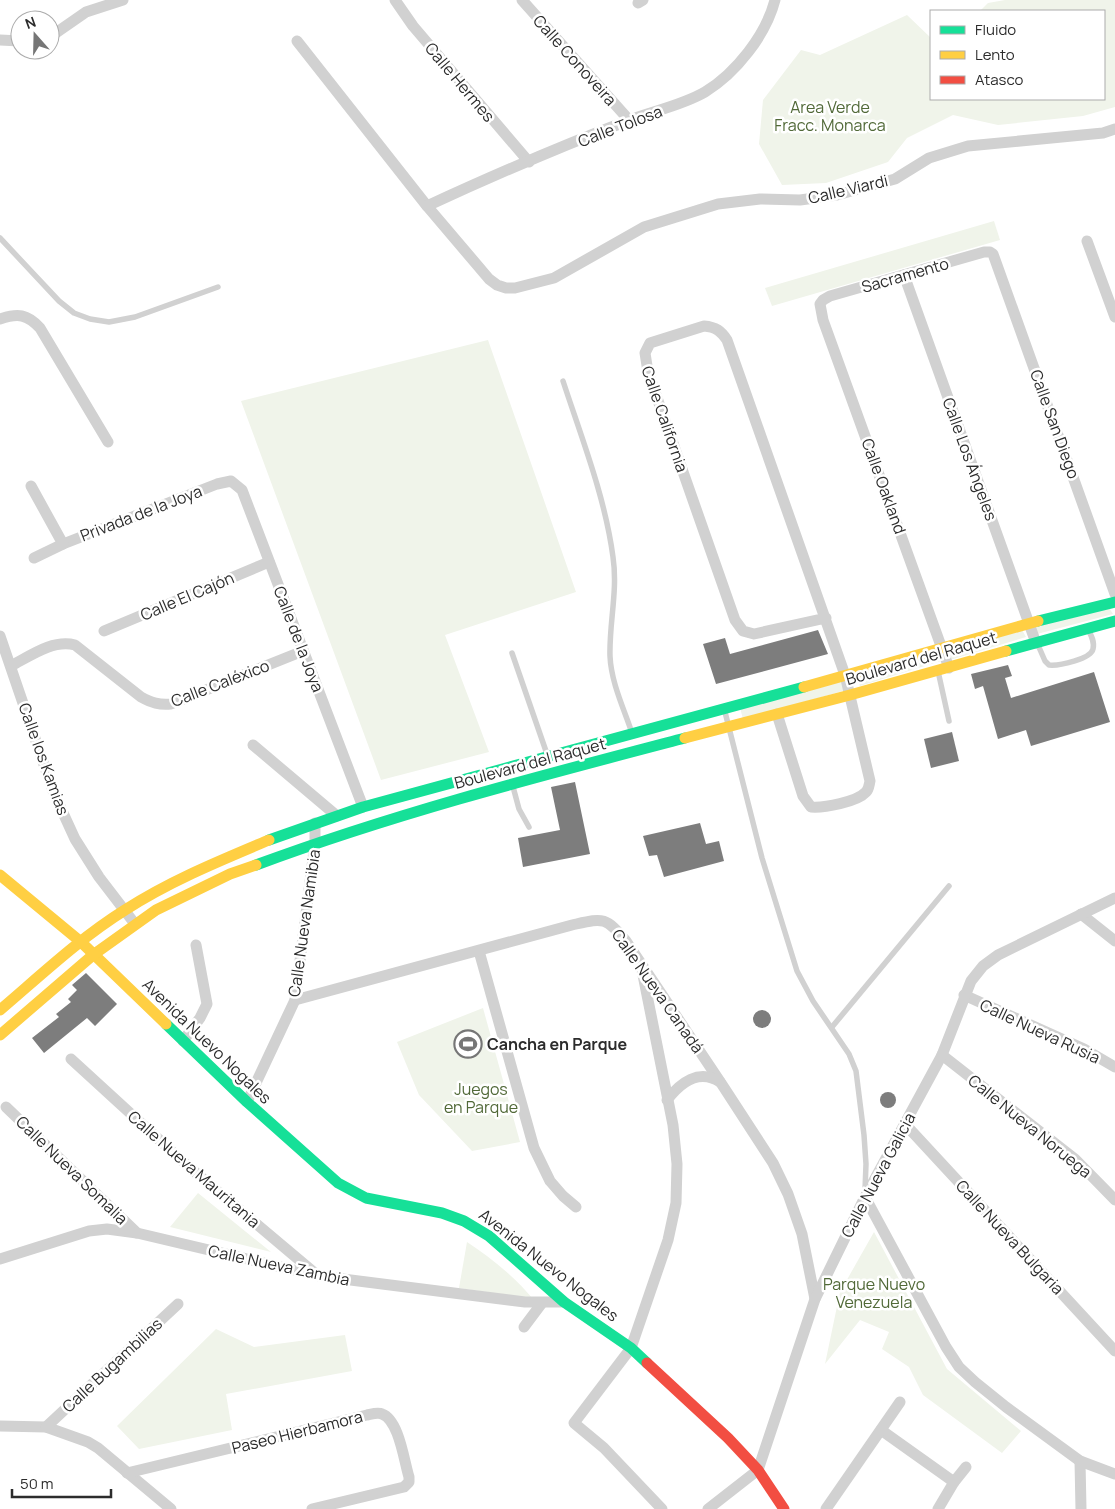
<svg xmlns="http://www.w3.org/2000/svg" width="1115" height="1509" font-family="Manrope,sans-serif">
	<style>
		.green { fill: #f0f4ea }
		.building { fill: #7d7d7d }
		.lines { fill: none; stroke-linecap: round; stroke-linejoin: round }
		.lane { stroke: #d1d1d1; stroke-width: 5.5 }
		.street { stroke: #d1d1d1; stroke-width: 11 }
		.fast { stroke: #16e098; stroke-width: 11 }
		.slow { stroke: #ffcf43; stroke-width: 11 }
		.jam { stroke: #f24e42; stroke-width: 11 }
		.labels { text-anchor: middle; stroke-width: 5; stroke-linejoin: round; paint-order: stroke }
		.street-label { font-size: 16px; fill: #2c2c2c; stroke: #fff }
		.park-label { font-size: 16px; fill: #516938; stroke: #fff }
		.poi-label { font-size: 16px; font-weight: bold; fill: #2c2c2c; stroke: #fff; text-anchor: start }
	</style>
	<rect width="100%" height="100%" fill="#fff"/>
	<!-- green -->
	<g class="green">
		<polygon points="1005,0 1115,0 1115,107 1083,116 998,125 953,115 907,138 888,162 826,183 782,185 759,144 763,100 801,50 820,55 907,15 931,38 931,99 1104,99 1104,11 980,11 988,3"/>
		<polygon points="994,221 1000,240 772,306 765,288"/>
		<polygon points="488,340 576,592 445,635 489,752 381,780 241,401"/>
		<polygon points="1106,603 1113,614 1037,634 1032,625"/>
		<polygon points="1021,628 1026,637 950,660 946,650"/>
		<polygon points="938,652 941,661 860,686 856,675"/>
		<polygon points="846,678 850,689 743,719 740,708"/>
		<polygon points="483,1008 520,1142 472,1151 419,1095 397,1042"/>
		<polygon points="198,1193 271,1252 170,1227"/>
		<polygon points="874,1232 947,1369 1021,1431 1002,1453 923,1395 909,1367 882,1349 889,1332 860,1320 825,1364 840,1292"/>
		<path d="M467,1242C491,1258 514,1276 533,1299L459,1288Z"/>
		<polygon points="216,1329 254,1347 345,1335 352,1371 226,1394 232,1430 139,1449 117,1426"/>
	</g>
	<!-- building -->
	<g class="building">
		<polygon points="818,630 828,654 716,684 703,644 725,638 730,654"/>
		<polygon points="1008,665 1012,676 1005,678 1011,698 1094,672 1110,722 1031,746 1026,730 998,739 983,686 975,689 971,674"/>
		<polygon points="952,732 959,761 931,768 924,739"/>
		<polygon points="575,782 590,854 523,867 518,838 560,830 551,787"/>
		<polygon points="700,823 706,844 719,841 724,861 664,877 657,855 649,856 643,836"/>
		<polygon points="86,973 117,1004 95,1026 87,1018 44,1053 32,1038 59,1017 56,1014 71,1002 68,999 77,990 72,985"/>
		<circle cx="762" cy="1019" r="9"/>
		<circle cx="888" cy="1100" r="8"/>
	</g>
	<g class="lines">
		<!-- lane -->
		<g class="lane">
			<polyline points="0,238 59,301 74,313 90,319 109,322 135,317 218,287"/>
			<path d="M563,381C582,439 605,497 613,557C618,591 609,623 610,656C611,682 624,709 632,733"/>
			<path d="M1038,645L1045,661L1049,665C1059,666 1091,659 1093,649C1095,642 1091,635 1088,629"/>
			<polyline points="512,653 548,757"/>
			<polyline points="938,671 949,721"/>
			<polyline points="725,712 762,858 797,971 813,1001 849,1054 856,1071 864,1135 866,1164 865,1190"/>
			<polyline points="512,783 519,809 529,827"/>
			<polyline points="832,1027 949,886"/>
		</g>
		<!-- street -->
		<g class="street">
			<polyline points="395,0 413,26 529,162"/>
			<polyline points="522,0 629,120"/>
			<polyline points="638,3 643,0"/>
			<polyline points="50,37 86,12 123,0"/>
			<polyline points="0,40 20,41"/>
			<polyline points="297,41 427,206 489,279 497,285 506,288 515,288 554,278 644,227 718,204 760,199 800,200 837,195 895,179 929,158 968,146 1103,133 1115,129"/>
			<path d="M427,206C492,176 559,147 627,121C652,111 681,106 705,92C736,73 766,35 775,0"/>
			<polyline points="1087,241 1115,317"/>
			<polyline points="904,275 1036,643"/>
			<path d="M0,319C18,313 27,314 40,328L108,442"/>
			<polyline points="31,486 63,544 217,484 231,481 242,490 363,807"/>
			<polyline points="34,558 63,544"/>
			<polyline points="104,631 269,562"/>
			<polyline points="0,636 53,791 75,839 99,877 135,924"/>
			<path d="M11,666C30,656 53,639 75,645L141,697C152,703 159,705 171,704L303,651"/>
			<polyline points="949,668 823,320 820,304 823,300 830,296 984,252 990,252 993,254 1115,594"/>
			<path d="M777,714L803,796L811,807C824,808 857,802 866,792C869,789 869,785 870,781L845,675L727,340C721,331 716,327 704,326L650,343L645,353L648,372L735,620L743,631L754,634L826,618"/>
			<polyline points="253,745 337,816"/>
			<polyline points="1081,914 1115,941"/>
			<polyline points="479,951 534,1148 550,1181 563,1196 576,1207"/>
			<polyline points="642,970 673,1125 677,1164 676,1203 668,1240 631,1348 574,1423 604,1448 662,1509"/>
			<polyline points="964,995 1084,1049 1115,1067"/>
			<path d="M295,1000L572,925C603,918 605,916 626,941L721,1083L773,1163L788,1194L802,1234L815,1299"/>
			<polyline points="183,1041 200,1018 207,1004 196,945"/>
			<polyline points="942,1055 1075,1159 1115,1200"/>
			<polyline points="71,1059 189,1167 317,1275"/>
			<path d="M667,1100C680,1083 699,1068 720,1082"/>
			<polyline points="247,1102 295,1000 315,843 315,823"/>
			<polyline points="6,1107 137,1233"/>
			<polyline points="905,1124 1115,1351"/>
			<polyline points="865,1197 946,1347 959,1367 975,1382 1006,1407 1080,1461 1115,1474"/>
			<polyline points="0,1259 89,1231 107,1229 137,1233 319,1276 525,1302 564,1302"/>
			<polyline points="524,1327 542,1303"/>
			<polyline points="0,1426 46,1427 88,1442 98,1448 171,1509"/>
			<polyline points="46,1427 178,1304"/>
			<polyline points="881,1430 954,1482"/>
			<polyline points="1080,1461 1081,1509"/>
			<path d="M127,1473L367,1415C372,1414 378,1412 382,1414C399,1420 404,1461 409,1477V1482L404,1487L312,1509"/>
			<polyline points="708,1509 758,1470 815,1299 865,1197 942,1055 971,981 983,966 998,955 1115,898"/>
			<polyline points="826,1509 900,1402"/>
			<polyline points="938,1509 954,1482 966,1467"/>
		</g>
		<!-- fast -->
		<g class="fast">
			<polyline points="1038,621 1115,602"/>
			<polyline points="1006,651 1115,621"/>
			<polyline points="269,840 363,807 804,687"/>
			<path d="M256,865C396,813 540,776 685,738"/>
			<polyline points="166,1024 247,1102 338,1183 366,1198 442,1213 464,1221 489,1236 564,1302 631,1348 647,1363"/>
		</g>
		<!-- slow -->
		<g class="slow">
			<polyline points="804,687 1038,621"/>
			<polyline points="685,738 850,695 1006,651"/>
			<polyline points="0,875 81,942 166,1024"/>
			<path d="M0,1010C40,976 80,938 125,910C170,881 219,861 269,840"/>
			<polyline points="0,1035 93,955 156,910 230,874 256,865"/>
		</g>
		<!-- jam -->
		<polyline class="jam" points="647,1363 728,1438 758,1470 784,1509"/>
	</g>
	<!-- icons -->
	<defs>
		<g id="stadium-ring" transform="scale(1.4375)"><circle r="9.5" fill="#fff" stroke="#767676" stroke-width="1.5"/><path d="M0-5a6.5 5 0 1 0 0 10a6.5 5 0 1 0 0-10ZM-3.5-1.8h7v3.6h-7Z" fill="#767676"/></g>
	</defs>
	<g fill-rule="evenodd">
		<use href="#stadium-ring" x="468" y="1044"/>
	</g>
	<g class="labels">
		<!-- street labels -->
		<g class="street-label">
			<text transform="translate(575 60) rotate(48)" y="6">Calle Conoveira</text>
			<text transform="translate(460 82) rotate(50)" y="6">Calle Hermes</text>
			<text transform="translate(620 126) rotate(-21)" y="6">Calle Tolosa</text>
			<text transform="translate(848 189) rotate(-13)" y="6">Calle Viardi</text>
			<text transform="translate(905 275) rotate(-16)" y="6">Sacramento</text>
			<text transform="translate(665 419) rotate(71)" y="6">Calle California</text>
			<text transform="translate(1055 424) rotate(70)" y="6">Calle San Diego</text>
			<text transform="translate(970 459) rotate(70)" y="6">Calle Los Ángeles</text>
			<text transform="translate(884 486) rotate(70)" y="6">Calle Oakland</text>
			<text transform="translate(141 513) rotate(-21)" y="6">Privada de la Joya</text>
			<text transform="translate(187 596) rotate(-23)" y="6">Calle El Cajón</text>
			<text transform="translate(299 639) rotate(69)" y="6">Calle de la Joya</text>
			<text transform="translate(921 658) rotate(-16)" y="6">Boulevard del Raquet</text>
			<text transform="translate(220 683) rotate(-21)" y="6">Calle Caléxico</text>
			<text transform="translate(44 759) rotate(70)" y="6">Calle los Kamias</text>
			<text transform="translate(530 763) rotate(-15)" y="6">Boulevard del Raquet</text>
			<text transform="translate(304 923) rotate(-82)" y="6">Calle Nueva Namibia</text>
			<text transform="translate(658 991) rotate(55)" y="6">Calle Nueva Canadá</text>
			<text transform="translate(1040 1031) rotate(25)" y="6">Calle Nueva Rusia</text>
			<text transform="translate(207 1041) rotate(44)" y="6">Avenida Nuevo Nogales</text>
			<text transform="translate(1030 1126) rotate(39)" y="6">Calle Nueva Noruega</text>
			<text transform="translate(194 1169) rotate(41)" y="6">Calle Nueva Mauritania</text>
			<text transform="translate(72 1170) rotate(44)" y="6">Calle Nueva Somalia</text>
			<text transform="translate(878 1175) rotate(-62)" y="6">Calle Nueva Galicia</text>
			<text transform="translate(1010 1237) rotate(47)" y="6">Calle Nueva Bulgaria</text>
			<text transform="translate(279 1265) rotate(12)" y="6">Calle Nueva Zambia</text>
			<text transform="translate(549 1265) rotate(38)" y="6">Avenida Nuevo Nogales</text>
			<text transform="translate(112 1365) rotate(-43)" y="6">Calle Bugambilias</text>
			<text transform="translate(297 1432) rotate(-14)" y="6">Paseo Hierbamora</text>
		</g>
		<!-- park labels -->
		<g class="park-label">
			<text x="830" y="113">Area Verde<tspan x="830" dy="18">Fracc. Monarca</tspan></text>
			<text x="481" y="1095">Juegos<tspan x="481" dy="18">en Parque</tspan></text>
			<text x="874" y="1290">Parque Nuevo<tspan x="874" dy="18">Venezuela</tspan></text>
		</g>
		<!-- poi labels -->
		<g class="poi-label">
			<text x="487" y="1050">Cancha en Parque</text>
		</g>
	</g>
	<!-- legend -->
	<rect x="930" y="10" width="175" height="90" fill="#ffffff" stroke="#ababab"/>
	<rect x="940" y="26" width="25" height="8" fill="#16e098" stroke="#ababab"/>
	<text x="975" y="35" font-size="15" fill="#2c2c2c">Fluido</text>
	<rect x="940" y="51" width="25" height="8" fill="#ffcf43" stroke="#ababab"/>
	<text x="975" y="60" font-size="15" fill="#2c2c2c">Lento</text>
	<rect x="940" y="76" width="25" height="8" fill="#f24e42" stroke="#ababab"/>
	<text x="975" y="85" font-size="15" fill="#2c2c2c">Atasco</text>
	<!-- north arrow -->
	<g transform="translate(35 35) rotate(340)"><circle r="24" fill="#ffffff" stroke="#ababab"/>
	<path d="M0-4L9 19L0 12L-9 19Z" fill="#767676"/>
	<text y="-8" font-size="14" font-weight="bold" text-anchor="middle" fill="#2c2c2c">N</text>
	</g>
	<!-- scale -->
	<path d="M12 1489v8h99v-8" fill="none" stroke="#2c2c2c" stroke-width="2.5"/>
	<text x="20" y="1489" font-size="15" fill="#2c2c2c" stroke="#ffffff" stroke-width="4" paint-order="stroke">50 m</text>
</svg>
